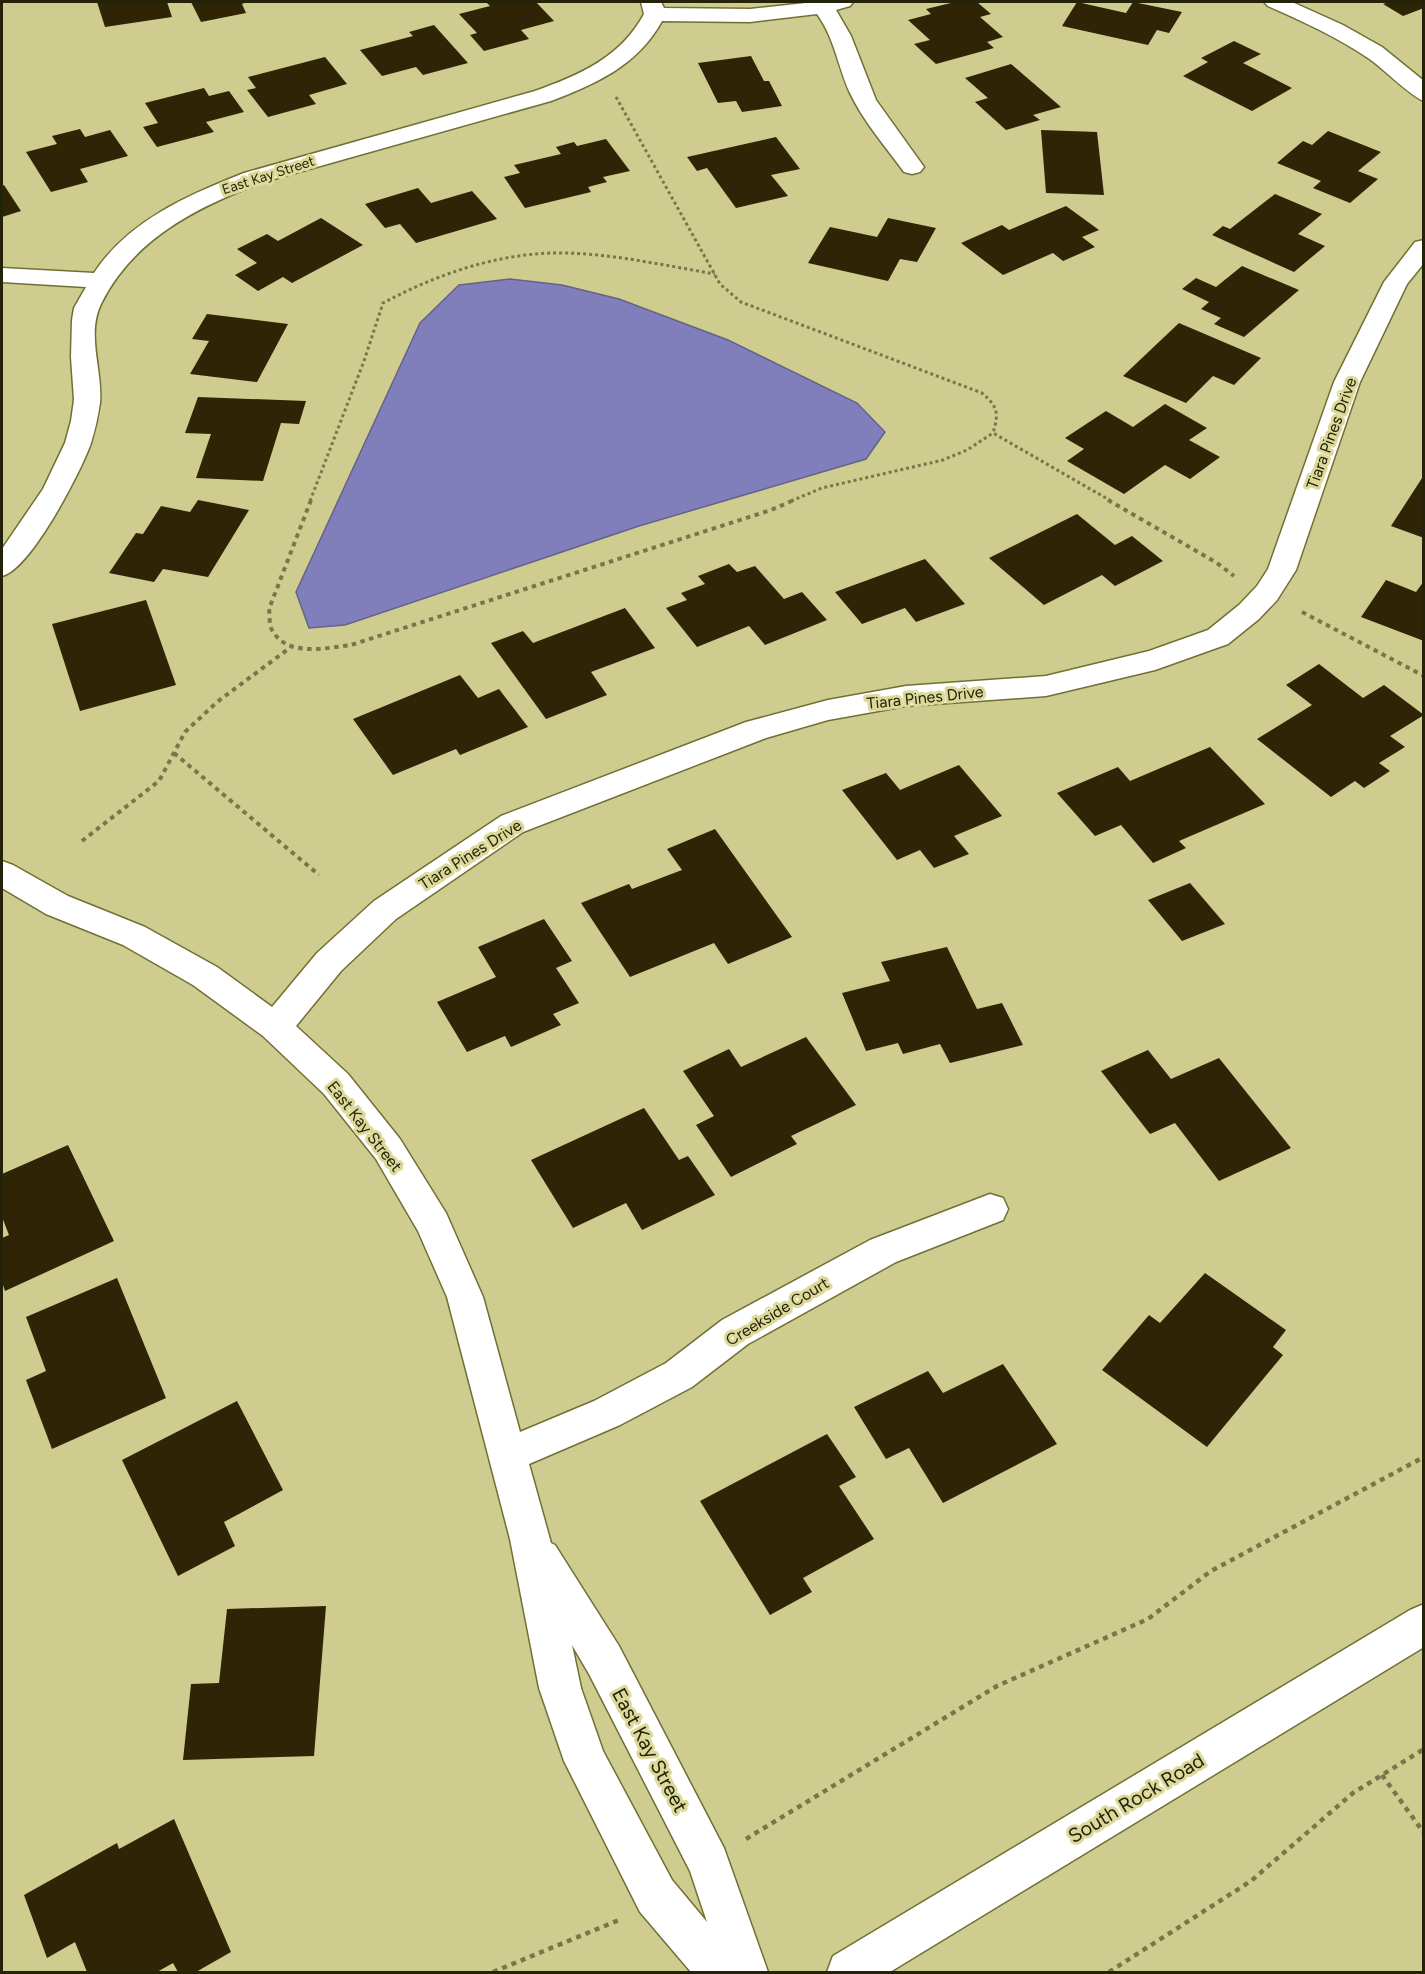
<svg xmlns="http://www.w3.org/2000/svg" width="1425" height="1974" font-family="Figtree,sans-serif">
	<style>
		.water { fill: #817ebc; stroke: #656387; stroke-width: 1.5 }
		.building { fill: #302406 }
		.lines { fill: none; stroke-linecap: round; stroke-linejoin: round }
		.minor-casing { stroke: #726f34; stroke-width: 3 }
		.secondary-casing { stroke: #726f34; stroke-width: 3 }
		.path-far2 { stroke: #78764b; stroke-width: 3; stroke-dasharray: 3 3; stroke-linecap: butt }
		.path-far1 { stroke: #78764b; stroke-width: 4; stroke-dasharray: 4.5 4.5; stroke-linecap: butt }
		.path { stroke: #78764b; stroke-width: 4.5; stroke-dasharray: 5 5; stroke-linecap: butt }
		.minor { fill: #fff; fill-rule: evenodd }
		.secondary { fill: #fff; fill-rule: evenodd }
		.labels { text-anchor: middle; stroke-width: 6; stroke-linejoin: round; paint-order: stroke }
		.far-street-label { font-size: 14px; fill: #24230a; stroke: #dcd99b }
		.street-label { font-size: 16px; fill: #24230a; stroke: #dcd99b }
		.near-street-label { font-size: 20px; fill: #24230a; stroke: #dcd99b }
	</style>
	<rect width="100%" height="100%" fill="#cfcc8f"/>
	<!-- water -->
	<polygon class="water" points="510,279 562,285 619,299 728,340 857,403 885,432 866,459 639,526 345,625 309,628 296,592 420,323 459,285"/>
	<!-- building -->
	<g class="building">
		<polygon points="97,2 167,2 172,17 105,27"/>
		<polygon points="191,2 247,2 242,4 246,13 201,22"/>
		<polygon points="486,2 536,2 554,21 521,30 529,39 484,51 470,35 477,33 459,14 490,6"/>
		<polygon points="955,2 977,2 991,14 980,17 1003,37 987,42 994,48 936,64 914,44 930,40 908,20 931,14 926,9"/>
		<polygon points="1077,2 1126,13 1133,2 1182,12 1169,33 1157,30 1148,45 1062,26"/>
		<polygon points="1389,2 1424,2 1424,8 1403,16 1383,4"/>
		<polygon points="434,25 468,63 423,75 416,67 382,76 360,50 413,36 409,32"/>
		<polygon points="1234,41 1261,54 1243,63 1292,88 1252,111 1183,76 1208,62 1201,58"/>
		<polygon points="751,56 764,81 769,81 782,106 742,112 736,101 718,103 698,63"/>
		<polygon points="325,57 347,84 309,95 316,104 268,117 247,90 256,88 248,77"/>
		<polygon points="1011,64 1061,107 1033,115 1040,120 1006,130 975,102 988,98 965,78"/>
		<polygon points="204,88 209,96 229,91 244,112 206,122 214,132 157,147 143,127 158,123 145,103"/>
		<polygon points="80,129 85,137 110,130 128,156 80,169 88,182 51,192 26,152 57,144 52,136"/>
		<polygon points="1041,130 1097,132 1104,195 1046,193"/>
		<polygon points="1328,131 1381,152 1358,171 1378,179 1350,203 1313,188 1321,181 1277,163 1303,141 1312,145"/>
		<polygon points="776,137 800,169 771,175 788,196 736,208 707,168 697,171 687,157"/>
		<polygon points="606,139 630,171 603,177 607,182 588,187 591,192 525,208 504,177 520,173 514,165 561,154 556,147 574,142 577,146"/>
		<polygon points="4,185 21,211 2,217 2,186"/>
		<polygon points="418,188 431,203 472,191 497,219 416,243 400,224 385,228 365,204"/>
		<polygon points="1275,194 1322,214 1298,234 1325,246 1294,272 1212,235 1223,226 1230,229"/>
		<polygon points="1066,206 1099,230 1082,237 1095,247 1063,261 1053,253 1003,275 961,243 1002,225 1009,230"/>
		<polygon points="321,218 363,245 292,283 283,277 258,291 235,275 257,263 237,249 267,234 278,241"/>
		<polygon points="888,218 936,228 917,262 900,259 888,281 808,263 830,227 877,237"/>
		<polygon points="1242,266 1299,290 1244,337 1214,324 1221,318 1201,309 1209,302 1182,289 1196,278 1216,287"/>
		<polygon points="207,314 288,324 257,382 190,374 209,341 192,339"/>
		<polygon points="1179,323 1261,358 1234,385 1213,376 1186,403 1123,376"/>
		<polygon points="198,397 306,401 299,424 281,423 263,481 196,478 211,434 185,433"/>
		<polygon points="1165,404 1207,428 1189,440 1220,457 1190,479 1165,465 1124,494 1067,461 1084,449 1065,438 1106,411 1133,427"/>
		<polygon points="1424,475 1424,538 1391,526"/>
		<polygon points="198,500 249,510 208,577 163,569 154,582 109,573 136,533 143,534 161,506 190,512"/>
		<polygon points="1077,514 1115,545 1132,536 1163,561 1115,586 1102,575 1044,605 989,558"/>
		<polygon points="925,559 965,604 916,622 905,608 862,624 835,592"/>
		<polygon points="729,564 737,572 755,566 784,599 802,592 827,620 765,645 749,626 697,647 666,608 687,600 681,593 705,584 698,576"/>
		<polygon points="1386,580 1416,592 1424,581 1424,641 1361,617"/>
		<polygon points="146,600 176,685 80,711 52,624"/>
		<polygon points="625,608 655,648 591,672 607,695 546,719 491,643 523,631 533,643"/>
		<polygon points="1319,664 1363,698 1384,685 1424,715 1390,736 1405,747 1379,763 1390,771 1364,788 1355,781 1331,797 1257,739 1312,705 1286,685"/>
		<polygon points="460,675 478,698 499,689 528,727 460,755 456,749 393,775 353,719"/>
		<polygon points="1210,747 1265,804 1179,841 1186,848 1153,863 1121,825 1095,836 1057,793 1118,767 1130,781"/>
		<polygon points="959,765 1002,816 954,836 969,854 934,868 920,850 897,860 842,790 886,773 900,790"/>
		<polygon points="715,829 792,937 728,964 714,943 630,977 581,903 629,884 632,889 682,870 667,849"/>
		<polygon points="1190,883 1225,924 1182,941 1148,900"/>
		<polygon points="544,919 572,961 556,968 579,1003 553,1014 561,1025 511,1047 505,1036 467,1052 437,1002 496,977 478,947"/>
		<polygon points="947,947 977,1009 1002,1003 1023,1045 950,1063 940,1044 903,1054 898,1043 866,1051 842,993 890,981 881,962"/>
		<polygon points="806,1037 856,1105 791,1136 797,1144 731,1177 696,1125 714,1116 683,1071 729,1049 741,1067"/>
		<polygon points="1148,1050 1171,1079 1219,1058 1291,1148 1219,1181 1175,1123 1150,1134 1101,1071"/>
		<polygon points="644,1108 679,1160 688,1156 715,1195 642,1230 626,1203 573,1228 531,1160"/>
		<polygon points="68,1145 114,1241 5,1291 2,1282 2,1238 9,1235 2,1217 2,1174"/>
		<polygon points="1205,1273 1286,1330 1273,1347 1283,1355 1207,1447 1102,1370 1149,1315 1160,1323"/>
		<polygon points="117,1278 166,1398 52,1449 26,1380 46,1371 26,1317"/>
		<polygon points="1003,1364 1057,1444 943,1503 909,1448 886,1459 854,1407 928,1371 943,1393"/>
		<polygon points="237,1401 283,1490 224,1522 235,1546 178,1576 122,1460"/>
		<polygon points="827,1434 856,1477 839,1486 874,1539 803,1578 812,1592 770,1615 700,1501"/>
		<polygon points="326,1606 314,1756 183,1760 191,1684 219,1683 227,1609"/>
		<polygon points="174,1819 231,1952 196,1972 178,1972 173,1963 157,1972 87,1972 75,1942 47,1958 24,1895 117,1843 119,1849"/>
	</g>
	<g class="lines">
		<!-- minor casing -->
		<g class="minor-casing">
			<g id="minor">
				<path d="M641,2H661L664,8L750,9L815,2H853L850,6L836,10L851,36L876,100L924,167L920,172L912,174L904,172C885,146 863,121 849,91C838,66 834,37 817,14L750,22L662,21C638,65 596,84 551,101L260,183C196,208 133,239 101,304C86,335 103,371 100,403C98,417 95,430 91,443C81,472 30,570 2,576V549L43,489L65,443L71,421L74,400L71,357L72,320L74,308L86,287L2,282V268L94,273C128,221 188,195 244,173L535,91C580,75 621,57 644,14Z"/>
				<path d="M1264,2H1292L1343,25L1382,47L1424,81V101C1411,97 1382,67 1368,58C1337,37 1302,21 1268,6Z"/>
				<path d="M1424,240V263L1407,284L1360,382L1296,570L1277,600L1259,619L1228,644L1155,670L1046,696L906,706L828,720L766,738L523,832L396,919L341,971L296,1026L348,1074L400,1139L446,1213L483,1297L520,1432L594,1401L666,1363L722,1320L870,1240L990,1194L1003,1198L1008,1209L1003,1220L896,1262L748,1344L692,1387L620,1425L529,1464L551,1543L555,1545L619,1646L724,1848L768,1972H691L640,1912L564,1761L539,1688L510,1539L447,1297L418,1231L376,1159L324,1094L263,1036L193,985L123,945L46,914L2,888V861L13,865L68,896L145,927L217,967L272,1007L317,953L374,901L501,816L746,722L828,700L906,686L1046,676L1149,651L1208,630L1239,605L1257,586L1268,569L1334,382L1384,282L1415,242ZM572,1645L589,1674L690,1871L707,1922L672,1880L603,1751L581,1688Z"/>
			</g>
		</g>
		<!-- secondary casing -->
		<g class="secondary-casing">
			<polygon id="secondary" points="1424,1604 1424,1647 890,1972 827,1972 833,1956 1410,1610"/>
		</g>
		<!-- path-far2 -->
		<g class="path-far2">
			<path d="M616,97L720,284L741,302L982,393C998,407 999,413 993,433L1111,501"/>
			<path d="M310,501L364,361L383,303C436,275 492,255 552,253C606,252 662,265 715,274"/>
			<polyline points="791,501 822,488 943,460 967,450 993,433"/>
		</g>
		<!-- path-far1 -->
		<g class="path-far1">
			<path d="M311,500L269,609C270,615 269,623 271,628C285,658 326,648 351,645L771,510L794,500"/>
			<polyline points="1108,500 1217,563 1234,576"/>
			<polyline points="1302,612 1424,676"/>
			<polyline points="174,753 319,875"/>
			<polyline points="82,841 159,781 185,732 217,702 291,647"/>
		</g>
		<!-- path -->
		<g class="path">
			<polyline points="1382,1775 1424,1833"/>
			<polyline points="746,1839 997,1686 1148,1619 1211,1571 1424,1457"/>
			<polyline points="493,1972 619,1920"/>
			<polyline points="1109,1972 1251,1881 1353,1793 1424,1749"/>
		</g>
		<!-- minor -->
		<use href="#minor" class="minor"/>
		<!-- secondary -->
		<use href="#secondary" class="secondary"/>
	</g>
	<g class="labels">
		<!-- far-street labels -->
		<g class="far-street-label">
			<text transform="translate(268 175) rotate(-18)" y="5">East Kay Street</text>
		</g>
		<!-- street labels -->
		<g class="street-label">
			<text transform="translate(1331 433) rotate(-70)" y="6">Tiara Pines Drive</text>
			<text transform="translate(925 697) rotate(-6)" y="6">Tiara Pines Drive</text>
			<text transform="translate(470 854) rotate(-32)" y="6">Tiara Pines Drive</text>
			<text transform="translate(365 1126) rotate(52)" y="6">East Kay Street</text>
			<text transform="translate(777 1311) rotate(-31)" y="6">Creekside Court</text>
		</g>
		<!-- near-street labels -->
		<g class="near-street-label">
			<text transform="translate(650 1750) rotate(62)" y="7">East Kay Street</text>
			<text transform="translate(1136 1798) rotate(-31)" y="7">South Rock Road</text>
		</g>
	</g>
	<!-- border -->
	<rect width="1425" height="1974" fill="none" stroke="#24230a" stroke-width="6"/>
</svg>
